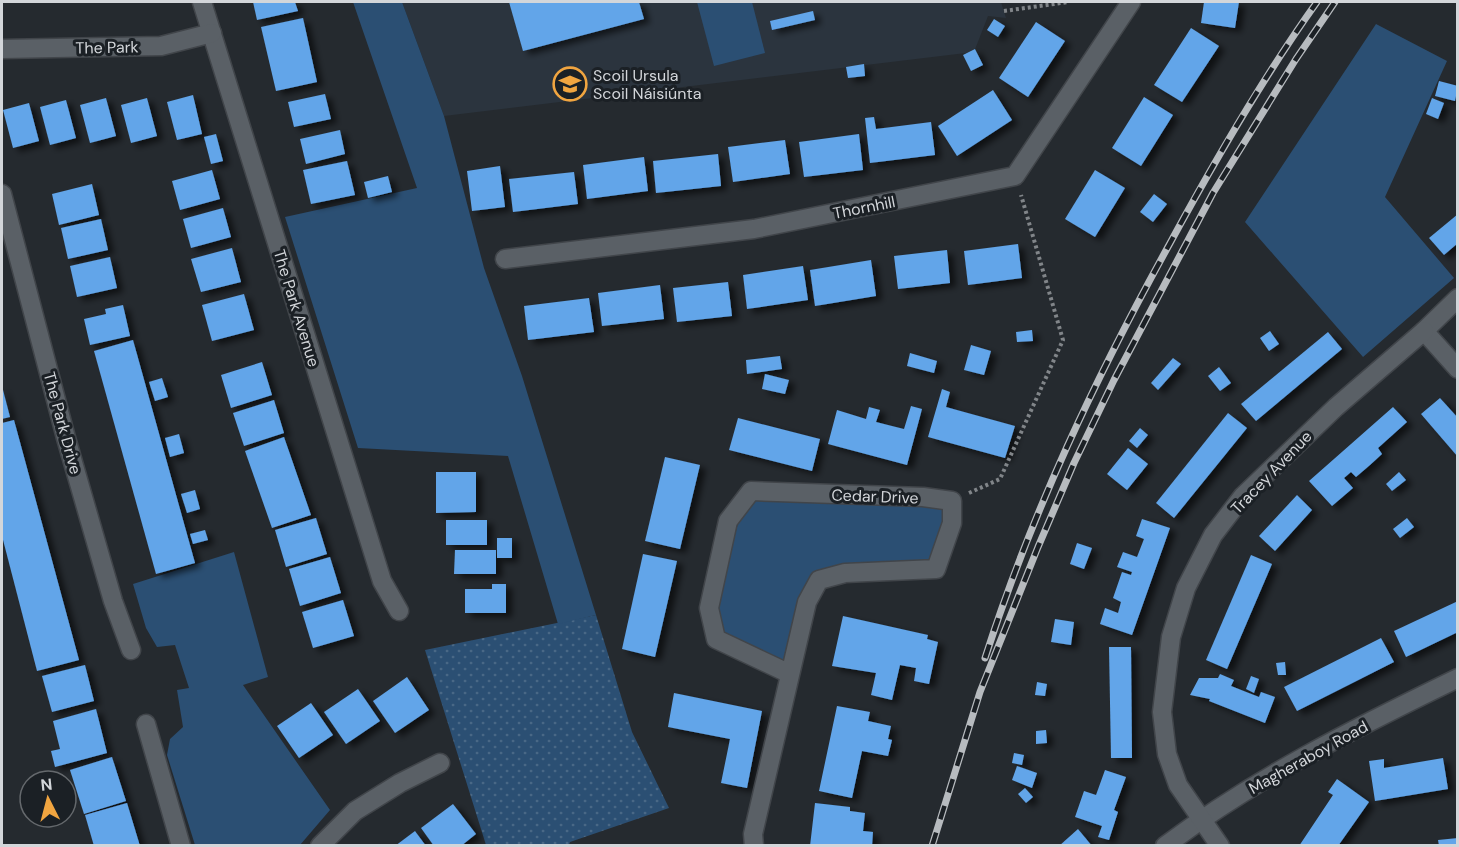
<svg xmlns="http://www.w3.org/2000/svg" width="1459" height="847" font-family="'DM Sans',sans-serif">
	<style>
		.built { fill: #2b343e }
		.grass { fill: url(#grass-dots) }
		.park { fill: #2b4f73 }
		.building { fill: #62a5e9; filter: url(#shadow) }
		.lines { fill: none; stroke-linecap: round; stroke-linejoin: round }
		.minor-casing { stroke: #41454a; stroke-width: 21 }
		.path { stroke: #818589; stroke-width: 4; stroke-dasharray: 3 3; stroke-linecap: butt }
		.minor { stroke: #5a6066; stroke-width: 18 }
		.rail-casing { stroke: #b7bbbf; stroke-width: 7 }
		.rail { stroke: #1b2025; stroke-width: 4.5; stroke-dasharray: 14; stroke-linecap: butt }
		.labels { text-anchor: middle; stroke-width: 6; stroke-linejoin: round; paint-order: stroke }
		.street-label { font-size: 16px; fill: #d3d6da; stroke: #1b2025 }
		.poi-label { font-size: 16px; fill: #d3d6da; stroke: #1b2025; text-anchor: start }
	</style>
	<defs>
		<pattern id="grass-dots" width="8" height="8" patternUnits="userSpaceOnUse" patternTransform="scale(1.5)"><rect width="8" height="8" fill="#2b4f73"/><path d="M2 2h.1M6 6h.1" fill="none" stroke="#496886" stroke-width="1.8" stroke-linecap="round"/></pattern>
		<filter id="shadow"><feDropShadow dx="6" dy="4" stdDeviation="3" flood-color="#0009"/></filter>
	</defs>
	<rect width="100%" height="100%" fill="#252a2f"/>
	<!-- built -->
	<polygon class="built" points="402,2 1001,2 1006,18 988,16 974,52 444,116"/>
	<!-- grass -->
	<polygon class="grass" points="596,615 632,732 669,808 570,842 569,845 486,845 425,650"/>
	<!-- park -->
	<g class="park">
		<polygon points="353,2 402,2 444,116 484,268 522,376 596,615 558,624 508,456 358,448 285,217 417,188"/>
		<polygon points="697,2 752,2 765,53 714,66"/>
		<polygon points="1376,24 1447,61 1385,197 1454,278 1363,357 1245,222"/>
		<polygon points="756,500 924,504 945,508 945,525 929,564 813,578 786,664 722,631 717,607 738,523"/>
		<polygon points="234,552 268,677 243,685 330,810 300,845 195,845 167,755 170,739 183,727 177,690 189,688 175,645 157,647 146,628 133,584"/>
	</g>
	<!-- building -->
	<g class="building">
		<polygon points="253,2 295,2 298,11 257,20"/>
		<polygon points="509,2 639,2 644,19 523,51"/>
		<polygon points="1204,2 1239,2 1235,28 1201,23"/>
		<polygon points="813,11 815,20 772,30 770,21"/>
		<polygon points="303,18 317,82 276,91 261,27"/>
		<polygon points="994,19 1005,26 998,37 987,30"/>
		<polygon points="1036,22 1065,41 1028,97 999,78"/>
		<polygon points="1191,28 1219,46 1182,102 1154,85"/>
		<polygon points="975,49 983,65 971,71 963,55"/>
		<polygon points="864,64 865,76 848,78 846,67"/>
		<polygon points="1439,81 1458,86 1455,101 1435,96"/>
		<polygon points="993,90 1012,120 957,156 938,126"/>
		<polygon points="325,94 331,119 294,127 288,102"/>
		<polygon points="193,95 202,134 177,140 167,102"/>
		<polygon points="1144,97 1173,115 1141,166 1112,148"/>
		<polygon points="106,98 116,136 90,143 80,105"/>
		<polygon points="147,98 157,136 131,143 121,105"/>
		<polygon points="1432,98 1444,103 1438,119 1426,114"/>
		<polygon points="66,100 76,138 50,145 40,107"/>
		<polygon points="29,103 39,141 13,148 3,110"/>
		<polygon points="874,117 876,129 931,122 935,155 870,163 865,118"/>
		<polygon points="340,130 345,154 306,164 300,139"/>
		<polygon points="216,134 223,161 211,164 204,137"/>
		<polygon points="859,134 863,170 804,177 799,142"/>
		<polygon points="785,140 790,174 733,182 728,147"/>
		<polygon points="718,154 721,186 656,193 653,161"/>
		<polygon points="644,157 648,191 587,199 583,165"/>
		<polygon points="347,161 355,195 311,204 303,170"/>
		<polygon points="500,166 505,207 472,211 467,171"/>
		<polygon points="212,170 220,199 180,210 172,181"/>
		<polygon points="1095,170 1125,188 1095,237 1065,219"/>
		<polygon points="574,172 578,204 513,212 509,179"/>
		<polygon points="388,176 392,192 368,198 364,182"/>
		<polygon points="92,184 99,215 59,225 52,194"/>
		<polygon points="1154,194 1167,204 1153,222 1140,212"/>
		<polygon points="223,208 231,237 191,248 183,219"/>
		<polygon points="1458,214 1458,243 1444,255 1429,238"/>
		<polygon points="101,219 108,250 68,259 61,228"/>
		<polygon points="1018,244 1022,278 968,285 964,251"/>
		<polygon points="232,248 241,282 201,292 191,259"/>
		<polygon points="947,250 950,283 898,289 894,256"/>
		<polygon points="110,257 117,288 77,297 70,266"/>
		<polygon points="871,260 876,296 815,306 810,270"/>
		<polygon points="803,266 808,300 747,309 743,275"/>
		<polygon points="728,282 732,316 677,322 673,288"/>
		<polygon points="660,285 664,319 602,326 598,293"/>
		<polygon points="244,294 254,330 212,341 202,305"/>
		<polygon points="589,298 594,332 528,340 524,306"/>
		<polygon points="123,305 130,336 90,345 84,319 106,314 105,309"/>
		<polygon points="1032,330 1033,341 1017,342 1016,332"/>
		<polygon points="1270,331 1279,344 1269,351 1260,338"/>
		<polygon points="1328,332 1342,349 1256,421 1241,404"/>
		<polygon points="133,340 195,563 156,574 94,351"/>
		<polygon points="971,345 991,351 984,375 964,370"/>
		<polygon points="910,353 937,361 934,373 907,366"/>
		<polygon points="780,356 782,369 747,374 746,360"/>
		<polygon points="1173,358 1181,364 1158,390 1151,383"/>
		<polygon points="262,362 272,395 231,408 221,375"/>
		<polygon points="1219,367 1231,383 1220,391 1208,376"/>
		<polygon points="765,374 789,380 785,394 762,389"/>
		<polygon points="162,378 168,397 155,401 149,382"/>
		<polygon points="2,386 10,417 2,419"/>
		<polygon points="942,389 950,392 946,407 1015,426 1005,458 928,437"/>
		<polygon points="1440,398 1458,418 1458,457 1421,414"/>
		<polygon points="274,400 284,433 244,446 233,413"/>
		<polygon points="911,406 922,409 907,465 828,444 837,410 866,419 869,407 880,410 876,422 904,429"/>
		<polygon points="1393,407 1407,422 1378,448 1382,454 1370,465 1356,477 1351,472 1344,478 1353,488 1332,506 1309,481"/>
		<polygon points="1228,413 1247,428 1174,518 1156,503"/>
		<polygon points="738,418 820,439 812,471 729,450"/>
		<polygon points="14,420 79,660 37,671 2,536 2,423"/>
		<polygon points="1140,428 1148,435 1137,448 1129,441"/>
		<polygon points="179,434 184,453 170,457 165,438"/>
		<polygon points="284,437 311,515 272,528 245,451"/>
		<polygon points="1128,448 1148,464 1127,490 1107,474"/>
		<polygon points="665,457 700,465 680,549 645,541"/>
		<polygon points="436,472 476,472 476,512 436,513"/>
		<polygon points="1399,472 1406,480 1392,491 1386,484"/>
		<polygon points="195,490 200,509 187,513 181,494"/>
		<polygon points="1297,495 1312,510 1275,551 1259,536"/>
		<polygon points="316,518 327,554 286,567 275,530"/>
		<polygon points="1407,518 1414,527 1400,538 1393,529"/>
		<polygon points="1142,519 1170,528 1132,635 1100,624 1105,608 1118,613 1121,602 1113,598 1122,572 1131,575 1132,572 1117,567 1123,552 1137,557 1144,539 1136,536"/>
		<rect x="446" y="520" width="41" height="25"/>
		<polygon points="205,530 208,540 193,544 190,534"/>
		<rect x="497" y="538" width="15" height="20"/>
		<polygon points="1077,543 1092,548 1084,569 1070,564"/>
		<polygon points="455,550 496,550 496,574 454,574"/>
		<polygon points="643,554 677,561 655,657 622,649"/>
		<polygon points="1251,555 1272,564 1227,669 1206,660"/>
		<polygon points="330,557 341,593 300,606 289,569"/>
		<polygon points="492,584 506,584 506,613 465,613 465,589 492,589"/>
		<polygon points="343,600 354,636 313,648 302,612"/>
		<polygon points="1458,601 1458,632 1406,657 1394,631"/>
		<polygon points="843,616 928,635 927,639 938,642 929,684 914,681 916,668 900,665 892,700 871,695 876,673 832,666"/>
		<polygon points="1055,619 1074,622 1071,645 1051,642"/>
		<polygon points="1381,638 1394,662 1297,711 1284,687"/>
		<polygon points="1109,647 1131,647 1132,758 1111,758"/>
		<polygon points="1285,662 1286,675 1278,675 1276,663"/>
		<polygon points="85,665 94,701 52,712 42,676"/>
		<polygon points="1220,674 1234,680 1231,686 1259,697 1261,692 1275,697 1265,723 1209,701 1210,699 1190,695 1199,678 1218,678"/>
		<polygon points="1251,676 1259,679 1254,693 1246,689"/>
		<polygon points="407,677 429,710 395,733 373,701"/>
		<polygon points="1037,682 1047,684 1045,696 1035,695"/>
		<polygon points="358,689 380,721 346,744 324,712"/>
		<polygon points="674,693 762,711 747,788 721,783 730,739 668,727"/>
		<polygon points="311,703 333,735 299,758 277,726"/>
		<polygon points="837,706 870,712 868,721 891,726 888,739 892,740 888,756 862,751 852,798 819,791"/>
		<polygon points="96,709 107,753 55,767 51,751 60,749 53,721"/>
		<polygon points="1046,730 1047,743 1036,744 1036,731"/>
		<polygon points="1014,753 1024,755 1022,765 1012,763"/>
		<polygon points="112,757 126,801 84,814 70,770"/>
		<polygon points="1443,758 1448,789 1375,801 1369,761 1384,759 1384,768"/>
		<polygon points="1017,766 1037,773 1032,788 1012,780"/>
		<polygon points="1105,770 1126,777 1114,810 1118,812 1109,840 1098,837 1102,826 1075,817 1084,791 1096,795"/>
		<polygon points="1337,779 1369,802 1338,846 1299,846 1333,795 1328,792"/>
		<polygon points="1025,788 1033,797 1026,803 1018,794"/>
		<polygon points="127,803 140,846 94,846 85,815"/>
		<polygon points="815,803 850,807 850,811 865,813 863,831 873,832 872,846 810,846"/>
		<polygon points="453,804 476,834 461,846 434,846 421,828"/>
		<polygon points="1078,829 1092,846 1059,846"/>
		<polygon points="415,831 426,846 395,846"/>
		<polygon points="1458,838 1458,846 1439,846 1438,840"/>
	</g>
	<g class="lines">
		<!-- minor casing -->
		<g class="minor-casing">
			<g id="minor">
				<polyline points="202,2 382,581 399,611"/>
				<polyline points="2,49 161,46 212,33"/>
				<polyline points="2,194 66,438 113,601 131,650"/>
				<polyline points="505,259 754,229 1015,176 1131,2"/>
				<polyline points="1458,298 1424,331 1458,369"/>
				<polyline points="146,724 181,846"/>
				<polyline points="320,846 355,811 400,783 440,763"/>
				<polyline points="754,846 753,834 807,602 819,580 845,573 936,569 952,523 952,501 923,497 751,491 728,521 709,608 716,639 790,674"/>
				<path d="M1165,846C1255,778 1357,727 1458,678"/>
				<polyline points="1220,846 1178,785 1167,754 1162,712 1171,637 1186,588 1213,535 1243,496 1336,407 1424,331"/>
			</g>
		</g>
		<!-- path -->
		<g class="path">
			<polyline points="1004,11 1068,2"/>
			<polyline points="969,493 1000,479 1063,340 1021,195"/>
		</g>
		<!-- minor -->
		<use href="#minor" class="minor"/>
		<!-- rail casing -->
		<g class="rail-casing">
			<g id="rail">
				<path d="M985,658C1032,512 1095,379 1169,245C1214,162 1262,79 1317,2"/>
				<polyline points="932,846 980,692 1038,547 1074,463 1114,380 1213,193 1296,59 1335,2"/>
			</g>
		</g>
		<!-- rail -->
		<use href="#rail" class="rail"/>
	</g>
	<!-- icons -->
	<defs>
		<g id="school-ring" transform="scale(1.725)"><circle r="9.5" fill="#1b2025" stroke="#f1a540" stroke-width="1.5"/><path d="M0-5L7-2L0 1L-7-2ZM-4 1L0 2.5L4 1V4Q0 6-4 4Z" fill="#f1a540"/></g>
	</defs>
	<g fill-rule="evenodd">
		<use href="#school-ring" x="570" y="84"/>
	</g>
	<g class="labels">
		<!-- street labels -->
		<g class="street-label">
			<text transform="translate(107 47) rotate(-1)" y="6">The Park</text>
			<text transform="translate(864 207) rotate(-11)" y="6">Thornhill</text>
			<text transform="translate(297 308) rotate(73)" y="6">The Park Avenue</text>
			<text transform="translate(63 423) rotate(75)" y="6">The Park Drive</text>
			<text transform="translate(1271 472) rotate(-46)" y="6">Tracey Avenue</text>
			<text transform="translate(875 496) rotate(2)" y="6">Cedar Drive</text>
			<text transform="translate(1308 757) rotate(-29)" y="6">Magheraboy Road</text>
		</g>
		<!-- poi labels -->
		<g class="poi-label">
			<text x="593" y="81">Scoil Ursula<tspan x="593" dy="18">Scoil Náisiúnta</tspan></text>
		</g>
	</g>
	<!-- border -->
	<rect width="1459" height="847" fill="none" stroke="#d3d6da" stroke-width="6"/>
	<!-- north arrow -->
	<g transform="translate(48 799) rotate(354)"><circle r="28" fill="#1b2025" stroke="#65696d" stroke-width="1.5"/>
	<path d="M0-4.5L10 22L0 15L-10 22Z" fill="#f1a540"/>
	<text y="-9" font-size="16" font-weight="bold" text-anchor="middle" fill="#d3d6da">N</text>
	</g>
</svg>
